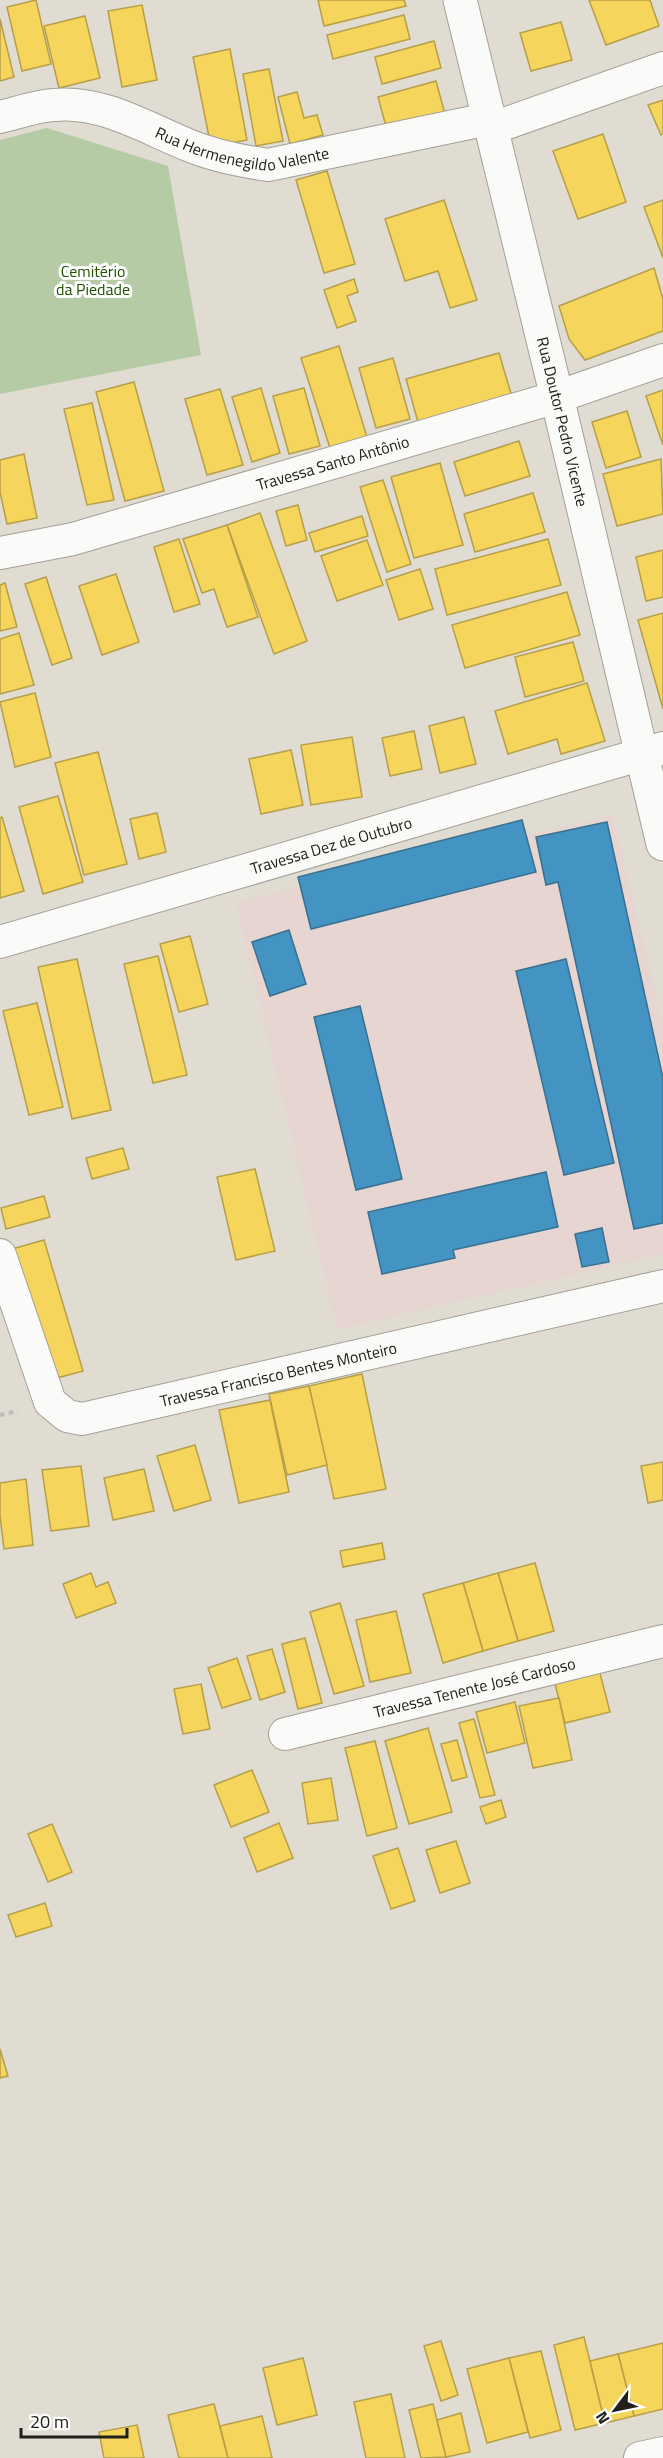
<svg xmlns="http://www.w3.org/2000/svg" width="663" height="2458" font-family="'Titillium Web',sans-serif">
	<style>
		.education { fill: #e6d5d1 }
		.green { fill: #b5cba5 }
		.homes { fill: #f6d55c; stroke: #b69f48; stroke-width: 1.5 }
		.schools { fill: #4393c3; stroke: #397090; stroke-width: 1.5 }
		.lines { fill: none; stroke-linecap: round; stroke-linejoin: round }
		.minor-casing { stroke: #a3a098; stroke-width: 34 }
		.tertiary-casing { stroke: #a3a098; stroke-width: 35 }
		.path { stroke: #bdbcb8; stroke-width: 4; stroke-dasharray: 4.5 4.5; stroke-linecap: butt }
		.minor { stroke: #fafaf8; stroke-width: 32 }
		.tertiary { stroke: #fafaf8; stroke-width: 33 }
		.labels { text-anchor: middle; stroke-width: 6; stroke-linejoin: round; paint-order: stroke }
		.street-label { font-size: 16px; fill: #222019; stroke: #fff }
		.park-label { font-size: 16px; fill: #205200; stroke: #fff }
	</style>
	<rect width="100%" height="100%" fill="#e0dcd2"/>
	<!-- education -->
	<polygon class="education" points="613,815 663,1025 663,1254 337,1329 236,902"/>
	<!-- green -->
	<polygon class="green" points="47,128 168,166 201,355 0,394 0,140"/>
	<!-- homes -->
	<g class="homes">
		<polygon points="36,0 51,64 22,71 7,7"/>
		<polygon points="318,0 404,0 406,6 324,26"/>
		<polygon points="589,0 650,0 659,26 606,45"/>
		<polygon points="142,5 157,80 122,87 108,11"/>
		<polygon points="404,15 410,39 333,59 327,35"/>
		<polygon points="85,16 100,78 59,88 44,26"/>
		<polygon points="0,19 14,77 0,81"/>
		<polygon points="561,22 572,60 531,71 520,33"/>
		<polygon points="434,41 441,68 382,84 375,57"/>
		<polygon points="230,49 247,140 211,147 193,57"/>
		<polygon points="269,69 283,141 256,146 243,74"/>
		<polygon points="436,81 445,114 387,130 378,97"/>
		<polygon points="297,92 304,118 317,115 323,135 290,144 278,97"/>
		<polygon points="663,100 663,134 661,135 648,105"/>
		<polygon points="603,134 626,202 578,219 553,151"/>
		<polygon points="327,171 355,264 324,273 296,180"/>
		<polygon points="444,200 477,300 450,308 438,271 405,281 385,219"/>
		<polygon points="663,200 663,258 644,207"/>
		<polygon points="654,268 663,299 663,331 585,360 569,339 559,306"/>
		<polygon points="354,279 358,292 347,296 356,321 337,328 324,290"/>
		<polygon points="339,346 367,437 330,448 301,358"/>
		<polygon points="499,353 512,397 418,422 406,379"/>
		<polygon points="393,358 410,419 376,428 359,368"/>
		<polygon points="134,382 164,491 125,501 96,392"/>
		<polygon points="261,388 280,453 252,462 232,397"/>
		<polygon points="304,388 320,446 289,454 273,396"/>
		<polygon points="220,389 243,465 207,475 185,399"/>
		<polygon points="663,390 663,445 646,396"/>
		<polygon points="92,403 114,500 87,505 64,409"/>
		<polygon points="627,411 641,457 606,468 592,422"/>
		<polygon points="519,441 530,476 465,496 454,462"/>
		<polygon points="24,454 37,518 7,524 0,492 0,460"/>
		<polygon points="661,459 663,514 617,526 603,474"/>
		<polygon points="440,463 463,545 414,558 391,477"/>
		<polygon points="383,480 411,564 387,572 360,487"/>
		<polygon points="533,493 545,532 475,552 464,514"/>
		<polygon points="298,505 307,540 286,546 276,511"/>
		<polygon points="260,513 307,641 274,654 227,525"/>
		<polygon points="362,516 368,536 315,552 309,533"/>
		<polygon points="227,525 258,617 227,627 214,589 202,593 183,539"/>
		<polygon points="179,539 200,604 174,612 154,547"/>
		<polygon points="548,539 561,585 447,615 435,569"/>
		<polygon points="367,540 383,585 337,601 321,556"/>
		<polygon points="663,550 663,597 646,601 636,557"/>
		<polygon points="420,569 433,609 399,620 386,580"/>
		<polygon points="116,574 139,642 102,655 79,586"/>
		<polygon points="46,577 72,658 52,665 25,584"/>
		<polygon points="5,583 17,627 0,631 0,585"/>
		<polygon points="567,592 580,635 465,668 452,625"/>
		<polygon points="663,613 663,709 638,620"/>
		<polygon points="19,633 34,685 0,694 0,639"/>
		<polygon points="573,642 584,681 525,697 515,657"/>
		<polygon points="587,683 605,741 561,754 557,739 508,754 495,711"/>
		<polygon points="35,693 51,757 15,767 0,702"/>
		<polygon points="464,717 476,764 440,773 429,726"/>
		<polygon points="414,731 422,769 390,776 382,738"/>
		<polygon points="352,737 362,797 311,805 301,745"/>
		<polygon points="291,750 303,805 261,814 249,759"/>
		<polygon points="98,752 127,864 84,875 55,763"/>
		<polygon points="58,796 83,882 43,894 19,807"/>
		<polygon points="157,813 166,852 139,859 130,819"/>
		<polygon points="2,817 24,891 0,898 0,818"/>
		<polygon points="190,936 208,1004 179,1012 160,944"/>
		<polygon points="158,956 187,1075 153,1083 124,964"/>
		<polygon points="77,959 111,1110 72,1119 38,967"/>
		<polygon points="37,1003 63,1107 29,1115 3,1011"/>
		<polygon points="123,1148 129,1169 92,1179 86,1158"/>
		<polygon points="255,1169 275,1251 236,1260 217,1177"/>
		<polygon points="44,1196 50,1217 6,1229 1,1208"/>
		<polygon points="44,1240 83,1371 50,1380 12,1249"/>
		<polygon points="362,1374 386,1489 334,1499 309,1386"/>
		<polygon points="309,1386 327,1465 287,1475 269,1394"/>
		<polygon points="270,1400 289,1492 239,1503 219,1410"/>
		<polygon points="195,1445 211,1500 174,1511 157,1456"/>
		<polygon points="663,1462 663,1500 648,1503 641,1466"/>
		<polygon points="81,1466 89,1526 51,1531 42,1470"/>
		<polygon points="144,1469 154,1511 113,1520 104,1478"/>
		<polygon points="26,1479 33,1545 4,1549 0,1516 0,1483"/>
		<polygon points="382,1543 385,1559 343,1567 340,1551"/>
		<polygon points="535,1563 554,1631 518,1641 498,1573"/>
		<polygon points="91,1573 96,1587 108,1582 116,1603 76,1618 63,1584"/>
		<polygon points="498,1573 518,1641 483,1651 463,1583"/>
		<polygon points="463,1583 483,1651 443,1663 423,1594"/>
		<polygon points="340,1603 364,1686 334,1694 310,1612"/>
		<polygon points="396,1611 411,1673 370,1682 356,1620"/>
		<polygon points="305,1638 322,1703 298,1709 282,1644"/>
		<polygon points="272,1649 285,1692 260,1700 247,1656"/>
		<polygon points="237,1658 251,1699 222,1708 208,1668"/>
		<polygon points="599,1669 610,1712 565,1723 554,1680"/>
		<polygon points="201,1684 210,1729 183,1734 174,1689"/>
		<polygon points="559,1698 572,1760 533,1768 519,1706"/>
		<polygon points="515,1702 525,1743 487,1753 476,1712"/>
		<polygon points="474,1719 495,1795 480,1798 459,1723"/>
		<polygon points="428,1728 452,1812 409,1824 385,1741"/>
		<polygon points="457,1740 467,1777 452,1781 441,1744"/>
		<polygon points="375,1741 397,1828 367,1836 345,1748"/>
		<polygon points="252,1770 269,1812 231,1827 214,1785"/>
		<polygon points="331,1778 338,1820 308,1824 302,1783"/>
		<polygon points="501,1800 506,1817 486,1824 480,1807"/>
		<polygon points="279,1823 293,1858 257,1872 244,1838"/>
		<polygon points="52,1824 72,1872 48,1882 28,1834"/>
		<polygon points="456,1841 470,1883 440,1893 426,1850"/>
		<polygon points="398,1848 415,1901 391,1909 373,1856"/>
		<polygon points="45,1903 52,1926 16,1937 8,1915"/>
		<polygon points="0,2049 8,2076 0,2078"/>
		<polygon points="584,2337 605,2423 575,2430 554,2345"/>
		<polygon points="441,2341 458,2395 441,2401 424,2346"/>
		<polygon points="663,2343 663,2409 634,2416 618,2354"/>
		<polygon points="541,2351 561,2430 530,2438 509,2358"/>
		<polygon points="618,2354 634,2416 605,2423 590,2361"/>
		<polygon points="303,2358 317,2415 277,2425 263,2368"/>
		<polygon points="509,2358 528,2432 487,2443 467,2369"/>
		<polygon points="391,2394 405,2458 366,2458 354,2402"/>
		<polygon points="214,2404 228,2458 179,2458 168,2415"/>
		<polygon points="433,2404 446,2457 421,2458 409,2410"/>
		<polygon points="461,2413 470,2452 446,2457 437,2420"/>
		<polygon points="262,2416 272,2458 228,2458 220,2426"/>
		<polygon points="137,2425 144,2458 104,2458 99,2432"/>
	</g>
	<!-- schools -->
	<g class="schools">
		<polygon points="522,820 536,872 311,929 298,877"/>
		<polygon points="607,822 663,1078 663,1223 634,1229 558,882 546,885 536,837"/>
		<polygon points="289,930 306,984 270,996 252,942"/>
		<polygon points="566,959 614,1163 564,1175 516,971"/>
		<polygon points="360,1006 402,1179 356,1190 314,1017"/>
		<polygon points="546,1172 558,1227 453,1250 455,1258 382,1274 368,1212"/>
		<polygon points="602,1228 609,1262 582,1267 575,1234"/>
	</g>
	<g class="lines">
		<!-- minor casing -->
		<g class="minor-casing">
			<g id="minor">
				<path id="s1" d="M0,117C17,113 36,106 54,105C101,100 146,128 188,145C214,156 240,161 268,165L488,119"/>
				<polyline points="490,129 663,68"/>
				<path id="s2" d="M0,553L73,539L557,397L663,360"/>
				<path id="s3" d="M0,942L663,748"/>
				<path id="s4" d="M0,1255L50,1402L67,1416L82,1419L663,1286"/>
				<path id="s5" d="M285,1734L663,1641"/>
				<polyline points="640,2458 663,2453"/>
			</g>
		</g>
		<!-- tertiary casing -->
		<g class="tertiary-casing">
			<g id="tertiary">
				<path id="s6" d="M460,0L557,397L663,844"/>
			</g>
		</g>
		<!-- path -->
		<polyline class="path" points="0,1415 18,1411"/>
		<!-- minor -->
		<use href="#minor" class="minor"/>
		<!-- tertiary -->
		<use href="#tertiary" class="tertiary"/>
	</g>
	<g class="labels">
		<!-- street labels -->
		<g class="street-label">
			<text dy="6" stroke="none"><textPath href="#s1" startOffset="252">Rua Hermenegildo Valente</textPath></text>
			<text dy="6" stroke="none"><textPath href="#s6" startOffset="434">Rua Doutor Pedro Vicente</textPath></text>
			<text dy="6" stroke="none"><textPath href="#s2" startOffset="345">Travessa Santo Antônio</textPath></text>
			<text dy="6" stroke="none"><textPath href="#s3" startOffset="345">Travessa Dez de Outubro</textPath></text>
			<text dy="6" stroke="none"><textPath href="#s4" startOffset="394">Travessa Francisco Bentes Monteiro</textPath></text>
			<text dy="6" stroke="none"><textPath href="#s5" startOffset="195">Travessa Tenente José Cardoso</textPath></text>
		</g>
		<!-- park labels -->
		<g class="park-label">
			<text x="93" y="277">Cemitério<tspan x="93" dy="18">da Piedade</tspan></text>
		</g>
	</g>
	<!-- north arrow -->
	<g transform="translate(615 2410) rotate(238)" stroke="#ffffff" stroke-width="4.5" paint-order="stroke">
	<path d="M0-4.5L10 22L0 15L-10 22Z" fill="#222019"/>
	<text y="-9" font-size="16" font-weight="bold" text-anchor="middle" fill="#222019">N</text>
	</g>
	<!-- scale -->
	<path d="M21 2428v9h106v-9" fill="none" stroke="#222019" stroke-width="3"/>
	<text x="30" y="2428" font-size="18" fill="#222019" stroke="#ffffff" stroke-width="4.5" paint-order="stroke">20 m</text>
</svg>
